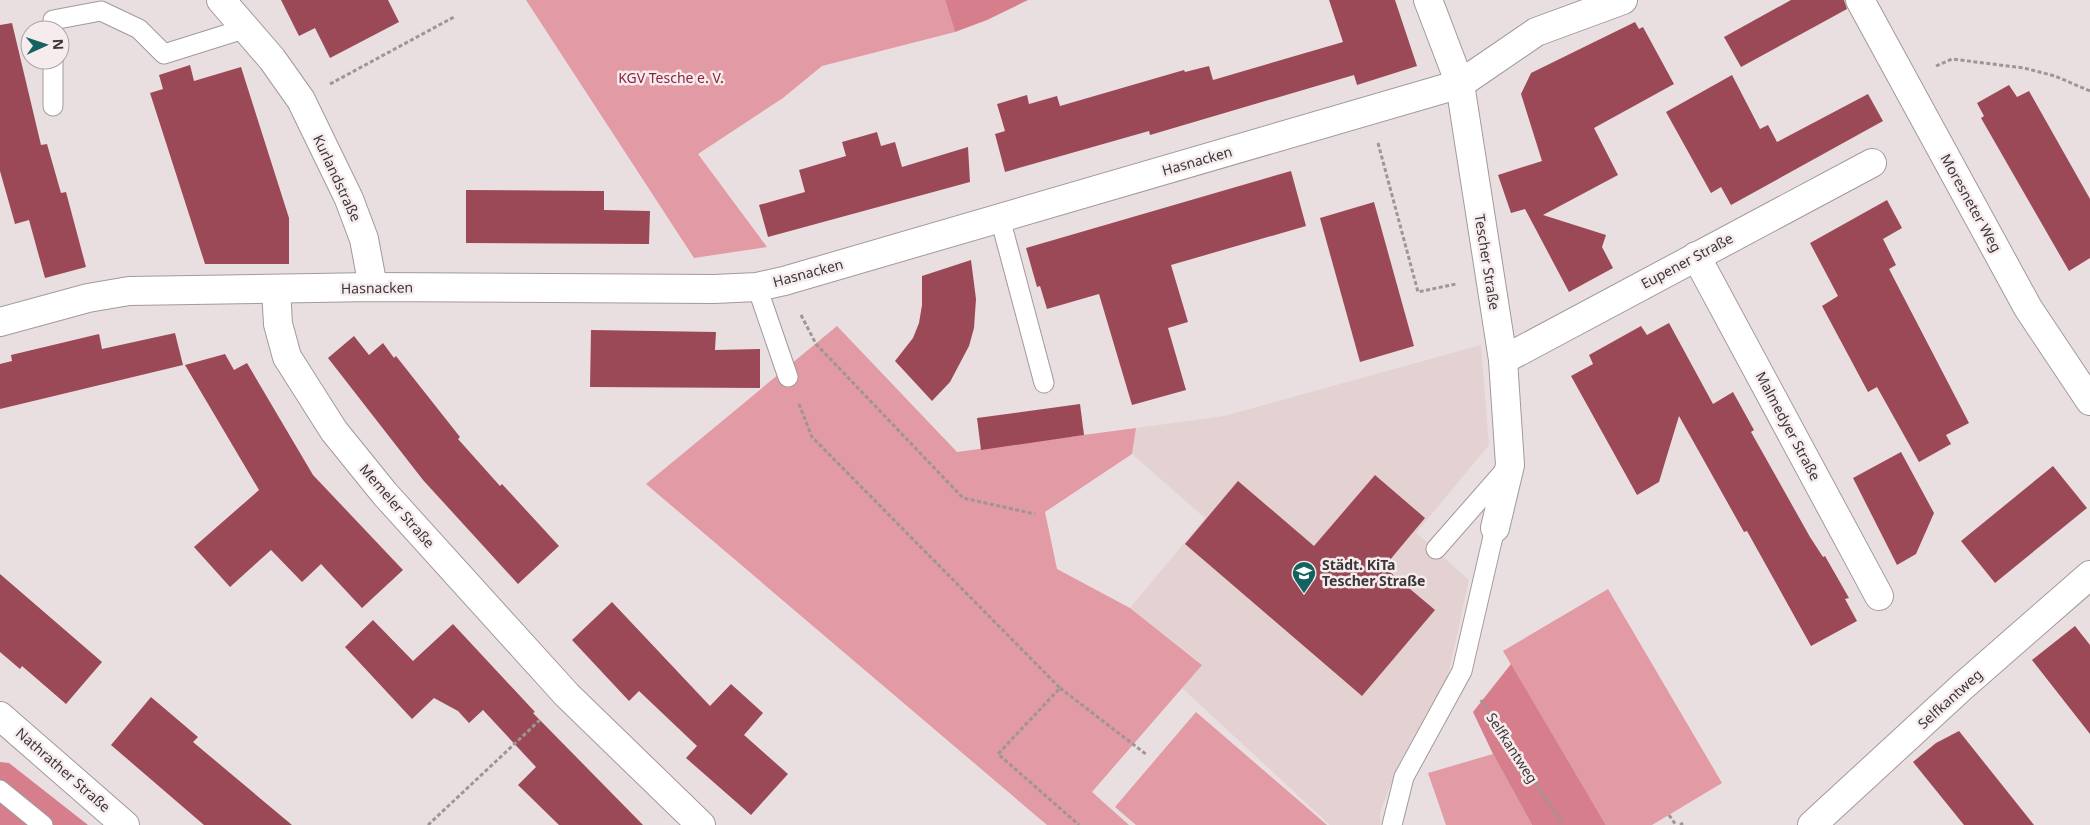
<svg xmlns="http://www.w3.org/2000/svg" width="2090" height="825" font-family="'Noto Sans',sans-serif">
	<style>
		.built { fill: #e4d1d2 }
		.green { fill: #e29aa4 }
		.forest { fill: #d67e8b }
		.building { fill: #9b4957 }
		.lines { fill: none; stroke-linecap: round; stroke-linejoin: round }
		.service-casing { stroke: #a3999a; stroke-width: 21 }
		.minor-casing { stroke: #a3999a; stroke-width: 30 }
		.path { stroke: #9d9596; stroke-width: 3; stroke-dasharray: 4 2.5; stroke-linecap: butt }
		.service { stroke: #fff; stroke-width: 19 }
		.minor { stroke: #fff; stroke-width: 28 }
		.labels { text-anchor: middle; stroke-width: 5; stroke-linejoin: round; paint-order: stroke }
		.park-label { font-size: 14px; fill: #8b233d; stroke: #f7eced }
		.street-label { font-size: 14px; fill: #3b3738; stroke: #f7eced }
		.poi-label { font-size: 14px; font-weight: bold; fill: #3b3738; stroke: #f7eced; text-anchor: start }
	</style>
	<rect width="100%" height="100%" fill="#eadfe0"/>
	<!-- built -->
	<polygon class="built" points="1481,345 1489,445 1416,533 1469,580 1448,676 1399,763 1380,812 1380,825 1330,825 1182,688 1202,664 1130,608 1205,518 1132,454 1136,428 1224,416"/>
	<!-- green -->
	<g class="green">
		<polygon points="526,0 945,0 955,32 822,66 783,98 698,154 767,247 694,258"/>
		<polygon points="837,326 957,452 1136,428 1132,454 1045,512 1057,569 1130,608 1202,665 1092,792 1129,825 1047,825 646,484"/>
		<polygon points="1608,589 1722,783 1652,825 1606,825 1503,651"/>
		<polygon points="1196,712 1327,825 1136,825 1115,807"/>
		<polygon points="1493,754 1532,825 1446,825 1428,773"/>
	</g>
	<!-- forest -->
	<g class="forest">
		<polygon points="945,0 1028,0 987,20 955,32"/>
		<polygon points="1511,664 1606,825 1532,825 1493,754 1473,712"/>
		<polygon points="0,762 9,763 88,825 0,825"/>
	</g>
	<!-- building -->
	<g class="building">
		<polygon points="281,0 388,0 399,22 330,58 315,28 299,36"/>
		<polygon points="1329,0 1395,0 1417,66 1357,85 1354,75 1150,135 1149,131 1005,172 995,134 1005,131 997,104 1027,95 1029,104 1057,96 1060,106 1184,70 1185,72 1209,66 1213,80 1343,42"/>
		<polygon points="1791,0 1844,0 1847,9 1741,67 1724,37"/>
		<polygon points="1635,22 1639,29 1643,27 1674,84 1594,128 1618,175 1543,215 1606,235 1602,247 1613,268 1569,292 1525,209 1511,213 1498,175 1542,161 1521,94 1531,73"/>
		<polygon points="12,23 41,145 47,144 61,193 66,192 86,267 45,278 29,220 15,224 0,171 0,25"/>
		<polygon points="190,65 194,81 241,67 289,218 289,264 205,264 150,93 163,89 159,75"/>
		<polygon points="1732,75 1760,129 1768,125 1777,142 1868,94 1883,121 1731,205 1721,187 1711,193 1666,112"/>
		<polygon points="2009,85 2017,97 2029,91 2090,199 2090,258 2069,271 1981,118 1984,116 1977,103"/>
		<polygon points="877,132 881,146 895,142 902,167 968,147 970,182 768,237 759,205 805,192 799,170 846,156 842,142"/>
		<polygon points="1291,171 1306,226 1171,265 1188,322 1168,328 1186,390 1132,405 1099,294 1047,309 1040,286 1037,287 1026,248"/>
		<polygon points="466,190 604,191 604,210 650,211 649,244 466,243"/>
		<polygon points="1887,200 1902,228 1883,239 1896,265 1889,269 1969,423 1946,435 1951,444 1919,462 1877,387 1868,392 1822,306 1838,296 1810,243"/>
		<polygon points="1374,202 1414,346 1360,362 1320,218"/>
		<polygon points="971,260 976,299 974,328 969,346 950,382 932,401 895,361 913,338 919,323 922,305 922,276"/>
		<polygon points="1669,323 1713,404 1733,392 1754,430 1751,432 1810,537 1823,557 1825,556 1849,598 1845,599 1857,621 1811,646 1747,531 1744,532 1679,416 1659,482 1637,495 1571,376 1593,364 1589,355 1641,326 1647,335"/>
		<polygon points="591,330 716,332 715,350 760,349 760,388 590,387"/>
		<polygon points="175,333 183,365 0,409 0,364 12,361 11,355 99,334 102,349"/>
		<polygon points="354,336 369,355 383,343 394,358 396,356 460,437 458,439 500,486 502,484 559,546 518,584 423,480 328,358"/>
		<polygon points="225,354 234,370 247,363 313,475 403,570 362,608 321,564 302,582 271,550 230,587 194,547 259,490 185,365"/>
		<polygon points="1080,404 1084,435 981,450 977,418"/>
		<polygon points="1901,452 1934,513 1916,554 1897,565 1853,478"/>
		<polygon points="2053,466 2087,508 1995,583 1961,541"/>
		<polygon points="1375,475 1425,518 1384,567 1435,610 1362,696 1185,544 1238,481 1314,546"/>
		<polygon points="0,574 102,662 66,704 22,666 20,669 0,652"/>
		<polygon points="612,602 710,706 731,684 763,713 744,735 788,774 751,815 686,758 697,746 639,691 629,701 572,640"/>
		<polygon points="373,620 413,661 453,624 535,712 533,713 643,825 559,825 518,785 536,767 483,710 469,723 458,711 434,698 412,719 345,647"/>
		<polygon points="2075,626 2090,645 2090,734 2032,660"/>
		<polygon points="151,697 198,737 193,742 292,825 204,825 111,745"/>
		<polygon points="1959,731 2034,825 1964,825 1913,762 1936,743"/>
	</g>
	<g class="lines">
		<!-- service casing -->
		<g class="service-casing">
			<g id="service">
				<polyline points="53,30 53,20 101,11 139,29 164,54 247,28"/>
				<polyline points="53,60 53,106"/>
				<polyline points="1000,218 1044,383"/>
				<polyline points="757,287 788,377"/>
				<polyline points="1436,549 1507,468"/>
				<polyline points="0,790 43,825"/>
				<polyline points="1392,825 1404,777 1462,671 1495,528"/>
			</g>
		</g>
		<!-- minor casing -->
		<g class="minor-casing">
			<g id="minor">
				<polyline points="221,0 272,59 301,100 349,199 364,239 373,287"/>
				<polyline points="1428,0 1460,84 1503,360 1510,465 1495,528"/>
				<polyline points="1860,0 2028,308 2090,401"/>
				<polyline points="1696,256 1879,596"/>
				<polyline points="276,290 278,324 287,357 334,431 385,494 567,695 701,825"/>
				<polyline points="0,322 88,298 129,291 373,287 714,289 757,287 784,281 1460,84 1536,32 1623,0"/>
				<polyline points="1503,360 1872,163"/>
				<polyline points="0,716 125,825"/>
				<polyline points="1812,825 1963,686 2090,575"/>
			</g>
		</g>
		<!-- path -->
		<g class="path">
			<polyline points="1936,66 1952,59 2024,68 2055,76 2090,91"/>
			<polyline points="330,84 454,17"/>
			<polyline points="1378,143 1418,292 1456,284"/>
			<polyline points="801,315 816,344 963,498 1035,514"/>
			<polyline points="799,404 812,437 1060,688 998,754 1079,825"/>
			<polyline points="1060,688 1147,755"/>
			<polyline points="1481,700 1563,825"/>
			<polyline points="1669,815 1676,825"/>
			<polyline points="428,825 541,719"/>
			<polyline points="1680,825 1683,823"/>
		</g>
		<!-- service -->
		<use href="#service" class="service"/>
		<!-- minor -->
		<use href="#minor" class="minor"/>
	</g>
	<!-- icons -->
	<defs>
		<g id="school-pin" transform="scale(1.25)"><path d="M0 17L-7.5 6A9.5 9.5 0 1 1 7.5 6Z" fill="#146360" stroke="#f7eced"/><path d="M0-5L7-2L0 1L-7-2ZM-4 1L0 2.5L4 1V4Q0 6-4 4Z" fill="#fff"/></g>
	</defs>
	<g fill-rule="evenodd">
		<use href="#school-pin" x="1304" y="573"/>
	</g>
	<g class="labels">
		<!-- park labels -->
		<g class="park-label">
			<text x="671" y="83">KGV Tesche e. V.</text>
		</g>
		<!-- street labels -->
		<g class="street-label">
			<text transform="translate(1197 161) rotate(-16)" y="5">Hasnacken</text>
			<text transform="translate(337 178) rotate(65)" y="5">Kurlandstraße</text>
			<text transform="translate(1971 203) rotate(61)" y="5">Moresneter Weg</text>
			<text transform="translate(1687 261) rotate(-28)" y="5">Eupener Straße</text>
			<text transform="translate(1487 262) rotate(81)" y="5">Tescher Straße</text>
			<text transform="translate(808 273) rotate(-15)" y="5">Hasnacken</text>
			<text transform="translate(377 288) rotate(-1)" y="5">Hasnacken</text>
			<text transform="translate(1788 426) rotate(62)" y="5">Malmedyer Straße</text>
			<text transform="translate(397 506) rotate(49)" y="5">Memeler Straße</text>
			<text transform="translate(1950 699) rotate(-42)" y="5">Selfkantweg</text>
			<text transform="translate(1512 748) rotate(57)" y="5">Selfkantweg</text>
			<text transform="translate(63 770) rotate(41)" y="5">Nathrather Straße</text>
		</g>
		<!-- poi labels -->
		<g class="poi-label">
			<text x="1322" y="570">Städt. KiTa<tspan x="1322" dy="16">Tescher Straße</tspan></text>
		</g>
	</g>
	<!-- north arrow -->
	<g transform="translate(45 45) rotate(87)"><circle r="24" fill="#f7eced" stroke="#aca4a5"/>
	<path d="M0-4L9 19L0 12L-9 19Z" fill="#146360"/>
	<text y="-8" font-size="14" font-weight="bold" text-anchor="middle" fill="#3b3738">N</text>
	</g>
</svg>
